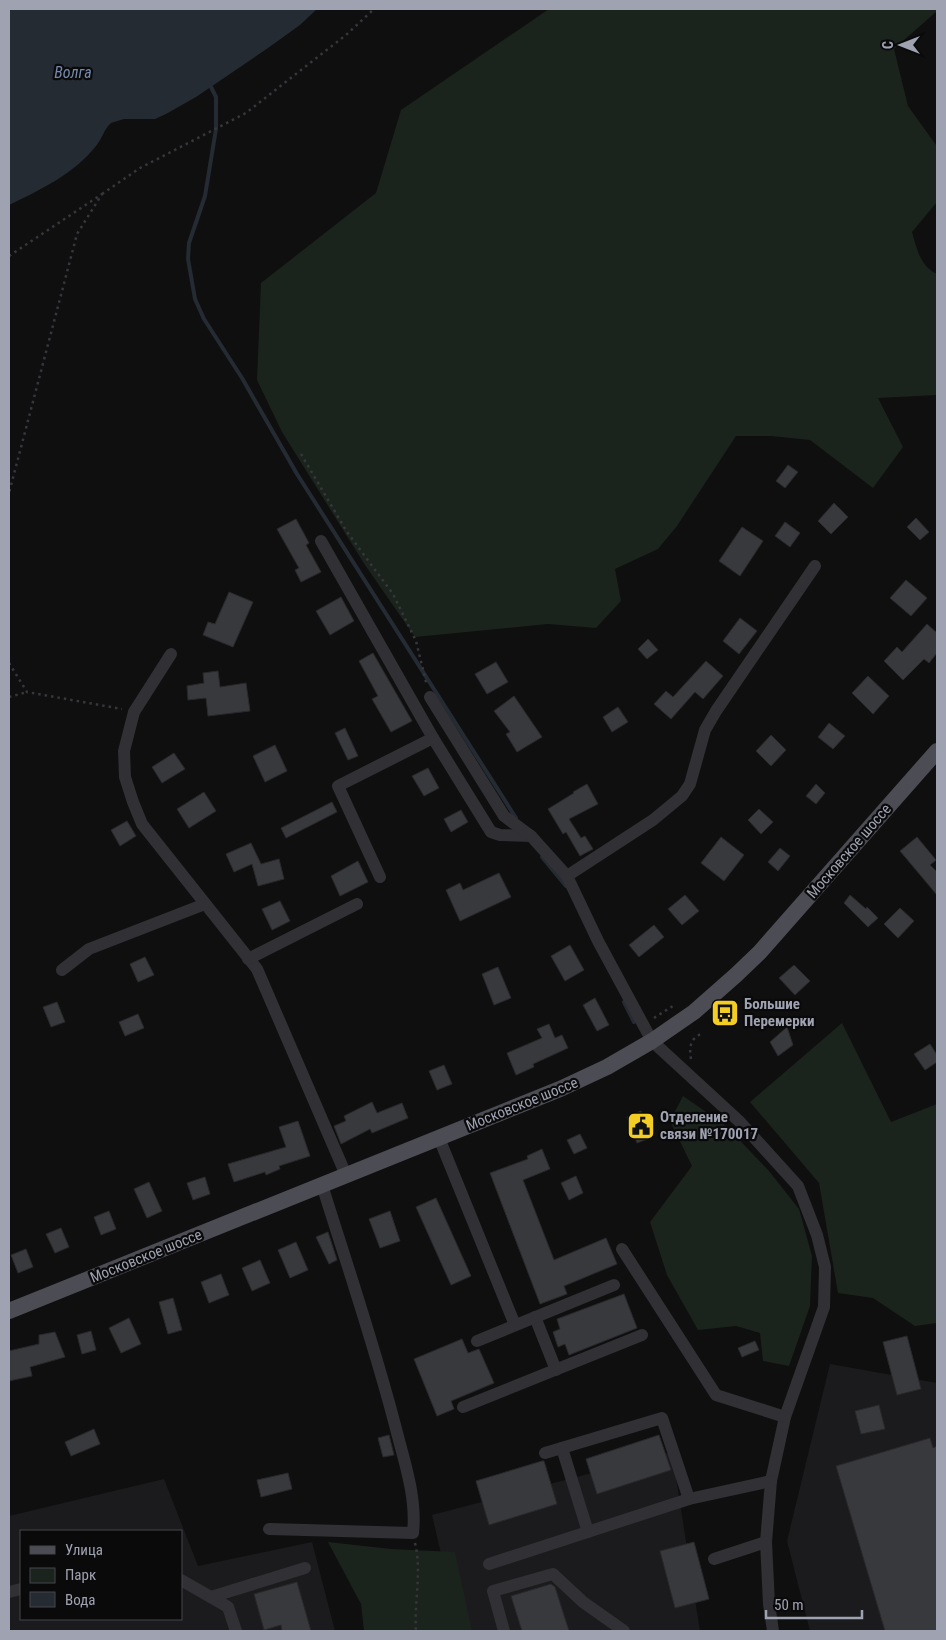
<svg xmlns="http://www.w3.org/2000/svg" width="946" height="1640" font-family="'Roboto Condensed',sans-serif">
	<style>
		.built { fill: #1b1b1d; fill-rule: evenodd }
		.green { fill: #1b231d }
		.water { fill: #252b33 }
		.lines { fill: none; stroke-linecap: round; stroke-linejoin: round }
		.stream { stroke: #252b33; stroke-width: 4 }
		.building { fill: #38393d; stroke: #29292c }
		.path { stroke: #36373c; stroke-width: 2.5; stroke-dasharray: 2.5 4; stroke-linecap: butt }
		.minor { stroke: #303035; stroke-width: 12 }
		.major { stroke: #4c4c54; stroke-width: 16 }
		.labels { text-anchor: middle; stroke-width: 4.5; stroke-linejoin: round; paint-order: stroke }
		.street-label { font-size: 15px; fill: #9fa2b1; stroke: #0a0a0b }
		.poi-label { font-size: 15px; font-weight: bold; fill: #9fa2b1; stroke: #0a0a0b; text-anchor: start }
		.water-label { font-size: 16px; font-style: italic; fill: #758aae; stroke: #0a0a0b }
	</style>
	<rect width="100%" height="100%" fill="#0f0f10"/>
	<!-- built -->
	<g class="built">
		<polygon points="830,1364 937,1383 937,1631 810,1631 787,1541"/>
		<polygon points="672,1452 700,1631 459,1631 432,1515"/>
		<path d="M164,1479L198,1566L312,1542L335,1631H9V1516ZM21,1531H181V1619H21Z"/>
	</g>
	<!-- green -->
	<g class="green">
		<path d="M549,9H937V11L894,49L908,106L936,145L937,144V202L912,232C917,249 920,266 937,274V395L878,398L903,447L873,488L810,440L771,436H736L677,526L658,549L615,569L621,601L596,628L548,624L415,637L365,565L282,432L257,380L261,283L376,193L401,110Z"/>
		<polygon points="842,1023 891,1122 937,1104 937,1323 915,1326 873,1298 838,1293 819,1183 750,1102"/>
		<polygon points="683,1096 725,1125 769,1171 799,1209 812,1256 810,1306 789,1366 763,1361 760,1333 736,1326 698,1330 667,1275 650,1222 692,1166 670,1121"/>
		<polygon points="328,1542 391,1549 455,1552 472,1631 364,1631 361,1604"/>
	</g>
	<!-- water -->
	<path class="water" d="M9,9H317L300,25L268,48L196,97L166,114L155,119H124L111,123C104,129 102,139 96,146C74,174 40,190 9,205Z"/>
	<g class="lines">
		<!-- stream -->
		<g class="stream">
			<polyline points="209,83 216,97 216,129 205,196 189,243 188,259 195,299 204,319 242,378 297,474 516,818"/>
			<polyline points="542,857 566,886"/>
			<polyline points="624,1002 634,1022"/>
		</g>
	</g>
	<!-- building -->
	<g class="building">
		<polygon points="788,465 798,472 785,488 776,481"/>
		<polygon points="834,503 848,517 831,534 818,521"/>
		<polygon points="916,518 929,532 920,540 907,527"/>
		<polygon points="296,519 309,543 306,545 321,572 301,582 295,570 299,568 277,529"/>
		<polygon points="785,522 800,533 790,547 775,536"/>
		<polygon points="742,527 763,541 740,576 719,561"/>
		<polygon points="906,580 927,598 911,616 890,598"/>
		<polygon points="229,592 253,602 233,647 203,635 208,622 215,624"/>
		<polygon points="341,597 354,621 330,635 316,611"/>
		<polygon points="740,618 757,631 739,654 723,641"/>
		<polygon points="927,624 937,633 937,653 929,663 924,659 903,680 884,661 897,647 902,652"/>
		<polygon points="648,639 658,650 647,659 638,649"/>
		<polygon points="373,653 412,721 391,732 372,699 378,696 359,661"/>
		<polygon points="706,661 723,676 703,699 695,692 671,719 654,704 666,691 673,697"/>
		<polygon points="496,662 508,682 487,694 475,674"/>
		<polygon points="218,671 220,687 246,683 250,711 208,716 206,698 188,700 187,686 204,683 203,673"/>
		<polygon points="868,676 889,696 873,714 852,693"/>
		<polygon points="514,696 542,737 517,752 506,734 510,732 494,711"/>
		<polygon points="618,707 628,722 612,732 603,717"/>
		<polygon points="829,723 845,736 833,749 818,737"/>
		<polygon points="345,728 358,756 348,760 335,733"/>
		<polygon points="771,735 786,750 771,766 756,751"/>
		<polygon points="275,745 287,771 265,782 253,756"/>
		<polygon points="174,753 185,769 162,783 152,767"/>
		<polygon points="428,768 439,788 424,796 412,776"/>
		<polygon points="587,784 598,804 569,819 581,838 585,836 593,849 580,856 566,832 563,834 548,809 574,793 573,792"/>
		<polygon points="816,784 825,793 816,804 806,796"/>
		<polygon points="204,792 216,811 189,828 177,809"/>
		<polygon points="332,802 337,812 286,838 281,828"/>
		<polygon points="759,809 773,822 761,834 748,820"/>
		<polygon points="461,810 468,822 451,832 444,819"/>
		<polygon points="127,821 136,836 120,846 111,830"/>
		<polygon points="721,837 744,855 724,881 701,863"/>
		<polygon points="917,837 936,860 930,865 937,872 937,895 900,851"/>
		<polygon points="251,843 261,864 279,859 284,879 258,886 252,864 234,872 226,854"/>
		<polygon points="780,848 790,856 778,871 768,862"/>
		<polygon points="358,861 368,882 340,896 331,876"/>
		<polygon points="499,873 511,897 460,921 446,890 460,883 463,890"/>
		<polygon points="685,895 699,911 682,925 668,909"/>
		<polygon points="850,895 866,909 867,907 878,918 868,927 844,903"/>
		<polygon points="280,901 290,921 272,930 262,909"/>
		<polygon points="900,908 914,921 898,938 884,924"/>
		<polygon points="654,925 664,937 639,957 629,945"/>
		<polygon points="570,945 584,970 565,981 551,956"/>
		<polygon points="145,957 154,975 138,982 130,964"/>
		<polygon points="794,965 810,981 795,995 779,978"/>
		<polygon points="498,967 511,998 494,1005 482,974"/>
		<polygon points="595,998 609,1025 597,1031 583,1005"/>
		<polygon points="57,1002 65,1022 51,1027 43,1007"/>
		<polygon points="138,1014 144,1028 125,1036 119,1022"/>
		<polygon points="549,1024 555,1038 562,1035 568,1048 533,1064 534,1067 516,1075 507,1053 542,1038 537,1029"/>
		<polygon points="787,1027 793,1045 778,1056 770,1042"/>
		<polygon points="930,1044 937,1055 937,1062 925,1070 914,1054"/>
		<polygon points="444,1065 452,1084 437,1090 429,1071"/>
		<polygon points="372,1102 377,1113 402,1103 408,1118 372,1133 370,1129 341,1144 334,1126 346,1121 344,1116"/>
		<polygon points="641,1111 652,1137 637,1143 627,1117"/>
		<polygon points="298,1121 310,1156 279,1166 280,1169 266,1175 265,1172 234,1182 228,1164 286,1147 279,1127"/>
		<polygon points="580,1134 587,1148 574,1154 567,1140"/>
		<polygon points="542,1149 550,1169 523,1180 554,1260 606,1238 617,1264 564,1286 567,1294 540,1304 490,1173 528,1159 527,1156"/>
		<polygon points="576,1176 583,1193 569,1200 561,1183"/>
		<polygon points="205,1177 210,1194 193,1200 187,1183"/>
		<polygon points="149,1182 162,1211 147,1218 134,1189"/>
		<polygon points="436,1198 471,1276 451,1285 416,1207"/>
		<polygon points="109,1211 116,1229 101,1235 94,1217"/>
		<polygon points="390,1211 400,1241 380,1248 369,1219"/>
		<polygon points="61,1228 69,1247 55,1253 46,1234"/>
		<polygon points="328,1232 337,1260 329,1264 316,1237"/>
		<polygon points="296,1242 308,1270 290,1278 278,1250"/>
		<polygon points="26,1249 33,1267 18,1273 11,1255"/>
		<polygon points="260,1260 270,1283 252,1291 242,1268"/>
		<polygon points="221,1274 229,1295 209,1303 201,1282"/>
		<polygon points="624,1294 637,1328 569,1355 565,1344 558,1347 553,1332 560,1329 557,1319"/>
		<polygon points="173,1298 182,1330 168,1334 159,1302"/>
		<polygon points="129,1318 141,1344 121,1353 109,1328"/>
		<polygon points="91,1331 96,1350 82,1354 77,1335"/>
		<polygon points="55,1332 65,1357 30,1367 32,1376 9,1381 9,1351 39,1344 39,1335"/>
		<polygon points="907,1336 921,1389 897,1395 883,1342"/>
		<polygon points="462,1339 468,1353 479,1349 494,1383 451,1401 454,1409 437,1416 414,1359"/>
		<polygon points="755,1341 759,1350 742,1357 738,1348"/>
		<polygon points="879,1405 885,1429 861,1434 855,1411"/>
		<polygon points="94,1429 100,1444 71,1456 65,1442"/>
		<polygon points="389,1435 394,1455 383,1457 378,1438"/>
		<polygon points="659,1435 671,1470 597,1494 586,1459"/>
		<polygon points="930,1438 933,1448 937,1446 937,1631 885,1631 836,1466"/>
		<polygon points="542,1461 544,1461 557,1504 489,1525 476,1481"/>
		<polygon points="288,1473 292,1489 261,1497 257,1480"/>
		<polygon points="694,1542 709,1599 675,1608 660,1551"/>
		<polygon points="297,1582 311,1631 282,1631 281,1625 264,1630 254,1594"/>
		<polygon points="551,1584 555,1587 569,1631 522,1631 511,1596"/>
	</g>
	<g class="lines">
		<!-- path -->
		<g class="path">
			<polyline points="102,194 140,168 246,113 346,35 374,9"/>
			<polyline points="9,256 102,194 77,234 9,493"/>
			<polyline points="301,454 347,532 393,594 416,641 427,686"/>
			<polyline points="9,663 27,692 122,709"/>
			<polyline points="9,697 27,692"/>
			<polyline points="654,1018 676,1004"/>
			<path d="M691,1059C689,1048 690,1039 701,1034"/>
			<path d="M415,1543C422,1572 414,1602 416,1631"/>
		</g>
		<!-- minor -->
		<g class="minor">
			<polyline points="321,541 433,738 491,832 500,835 531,836 567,876 598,941 652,1041 740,1122 798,1186 817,1235 825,1267 824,1307 785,1417 771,1481 766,1542 769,1604 773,1631"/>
			<polyline points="171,654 134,712 124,751 125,777 133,802 142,824 257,969 346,1175"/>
			<polyline points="430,697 504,816 531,836"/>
			<polyline points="567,876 653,820 682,796 690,784 705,730 716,711 815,566"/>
			<polyline points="380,877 338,786 433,738"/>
			<polyline points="248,959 357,904"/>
			<polyline points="62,970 89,949 205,904"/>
			<polyline points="439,1138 515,1325"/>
			<polyline points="622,1249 716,1395 785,1417"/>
			<polyline points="535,1317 556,1370"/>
			<polyline points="477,1341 614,1285"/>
			<polyline points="463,1407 642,1335"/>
			<polyline points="562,1448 588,1532"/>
			<polyline points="545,1453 662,1418 689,1499 771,1481"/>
			<path d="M269,1529L413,1533C417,1497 404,1461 395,1425C374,1344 347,1265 322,1185"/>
			<polyline points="714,1559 766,1542"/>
			<polyline points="489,1564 689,1499"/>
			<polyline points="181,1580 228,1607 236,1631"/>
			<polyline points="9,1592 21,1589"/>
			<polyline points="211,1597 305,1568"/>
			<polyline points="504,1631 493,1591 553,1574 583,1602 624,1631"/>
		</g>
		<!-- major -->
		<polyline class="major" points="9,1311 560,1089 607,1067 652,1041 694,1012 736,975 760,952 937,751"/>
	</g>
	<!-- icons -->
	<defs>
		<g id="bus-square" transform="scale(1.4375)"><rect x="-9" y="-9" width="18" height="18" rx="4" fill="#f3cd24" stroke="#0a0a0b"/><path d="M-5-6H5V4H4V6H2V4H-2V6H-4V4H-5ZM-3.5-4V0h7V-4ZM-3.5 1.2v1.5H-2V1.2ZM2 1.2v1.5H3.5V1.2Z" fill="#111"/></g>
		<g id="civic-square" transform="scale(1.4375)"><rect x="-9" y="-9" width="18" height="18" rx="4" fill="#f3cd24" stroke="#0a0a0b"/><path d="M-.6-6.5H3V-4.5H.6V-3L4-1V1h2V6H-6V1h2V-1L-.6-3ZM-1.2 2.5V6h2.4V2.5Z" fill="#111"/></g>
	</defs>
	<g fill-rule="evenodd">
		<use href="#bus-square" x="725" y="1013"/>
		<use href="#civic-square" x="641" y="1126"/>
	</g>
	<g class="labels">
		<!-- street labels -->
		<g class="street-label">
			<text transform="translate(849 851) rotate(-49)" y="5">Московское шоссе</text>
			<text transform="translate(522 1104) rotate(-22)" y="5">Московское шоссе</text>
			<text transform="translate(146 1256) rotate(-22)" y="5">Московское шоссе</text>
		</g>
		<!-- poi labels -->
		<g class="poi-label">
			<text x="744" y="1009">Большие<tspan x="744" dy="17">Перемерки</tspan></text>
			<text x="660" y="1122">Отделение<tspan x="660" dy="17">связи №170017</tspan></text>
		</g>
		<!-- water labels -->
		<g class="water-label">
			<text x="73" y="78">Волга</text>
		</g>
	</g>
	<!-- border -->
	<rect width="946" height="1640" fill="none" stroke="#9fa2b1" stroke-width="20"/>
	<!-- legend -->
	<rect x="20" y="1530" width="162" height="90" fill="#0a0a0b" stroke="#46474d"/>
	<rect x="30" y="1546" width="25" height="8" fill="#4c4c54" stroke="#46474d"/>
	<text x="65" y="1555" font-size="15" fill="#9fa2b1">Улица</text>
	<rect x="30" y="1568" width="25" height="15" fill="#1b231d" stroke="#46474d"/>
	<text x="65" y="1580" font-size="15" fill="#9fa2b1">Парк</text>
	<rect x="30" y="1592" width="25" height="15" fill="#252b33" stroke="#46474d"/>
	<text x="65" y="1605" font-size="15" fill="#9fa2b1">Вода</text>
	<!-- north arrow -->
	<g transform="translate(901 45) rotate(270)" stroke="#0a0a0b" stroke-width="4" paint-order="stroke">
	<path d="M0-4L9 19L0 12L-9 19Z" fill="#9fa2b1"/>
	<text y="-8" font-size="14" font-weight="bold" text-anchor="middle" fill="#9fa2b1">С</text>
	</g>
	<!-- scale -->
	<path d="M766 1610v8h96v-8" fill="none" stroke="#9fa2b1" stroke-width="2.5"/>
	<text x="774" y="1610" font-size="15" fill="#9fa2b1" stroke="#0a0a0b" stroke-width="4" paint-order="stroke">50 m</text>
</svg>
